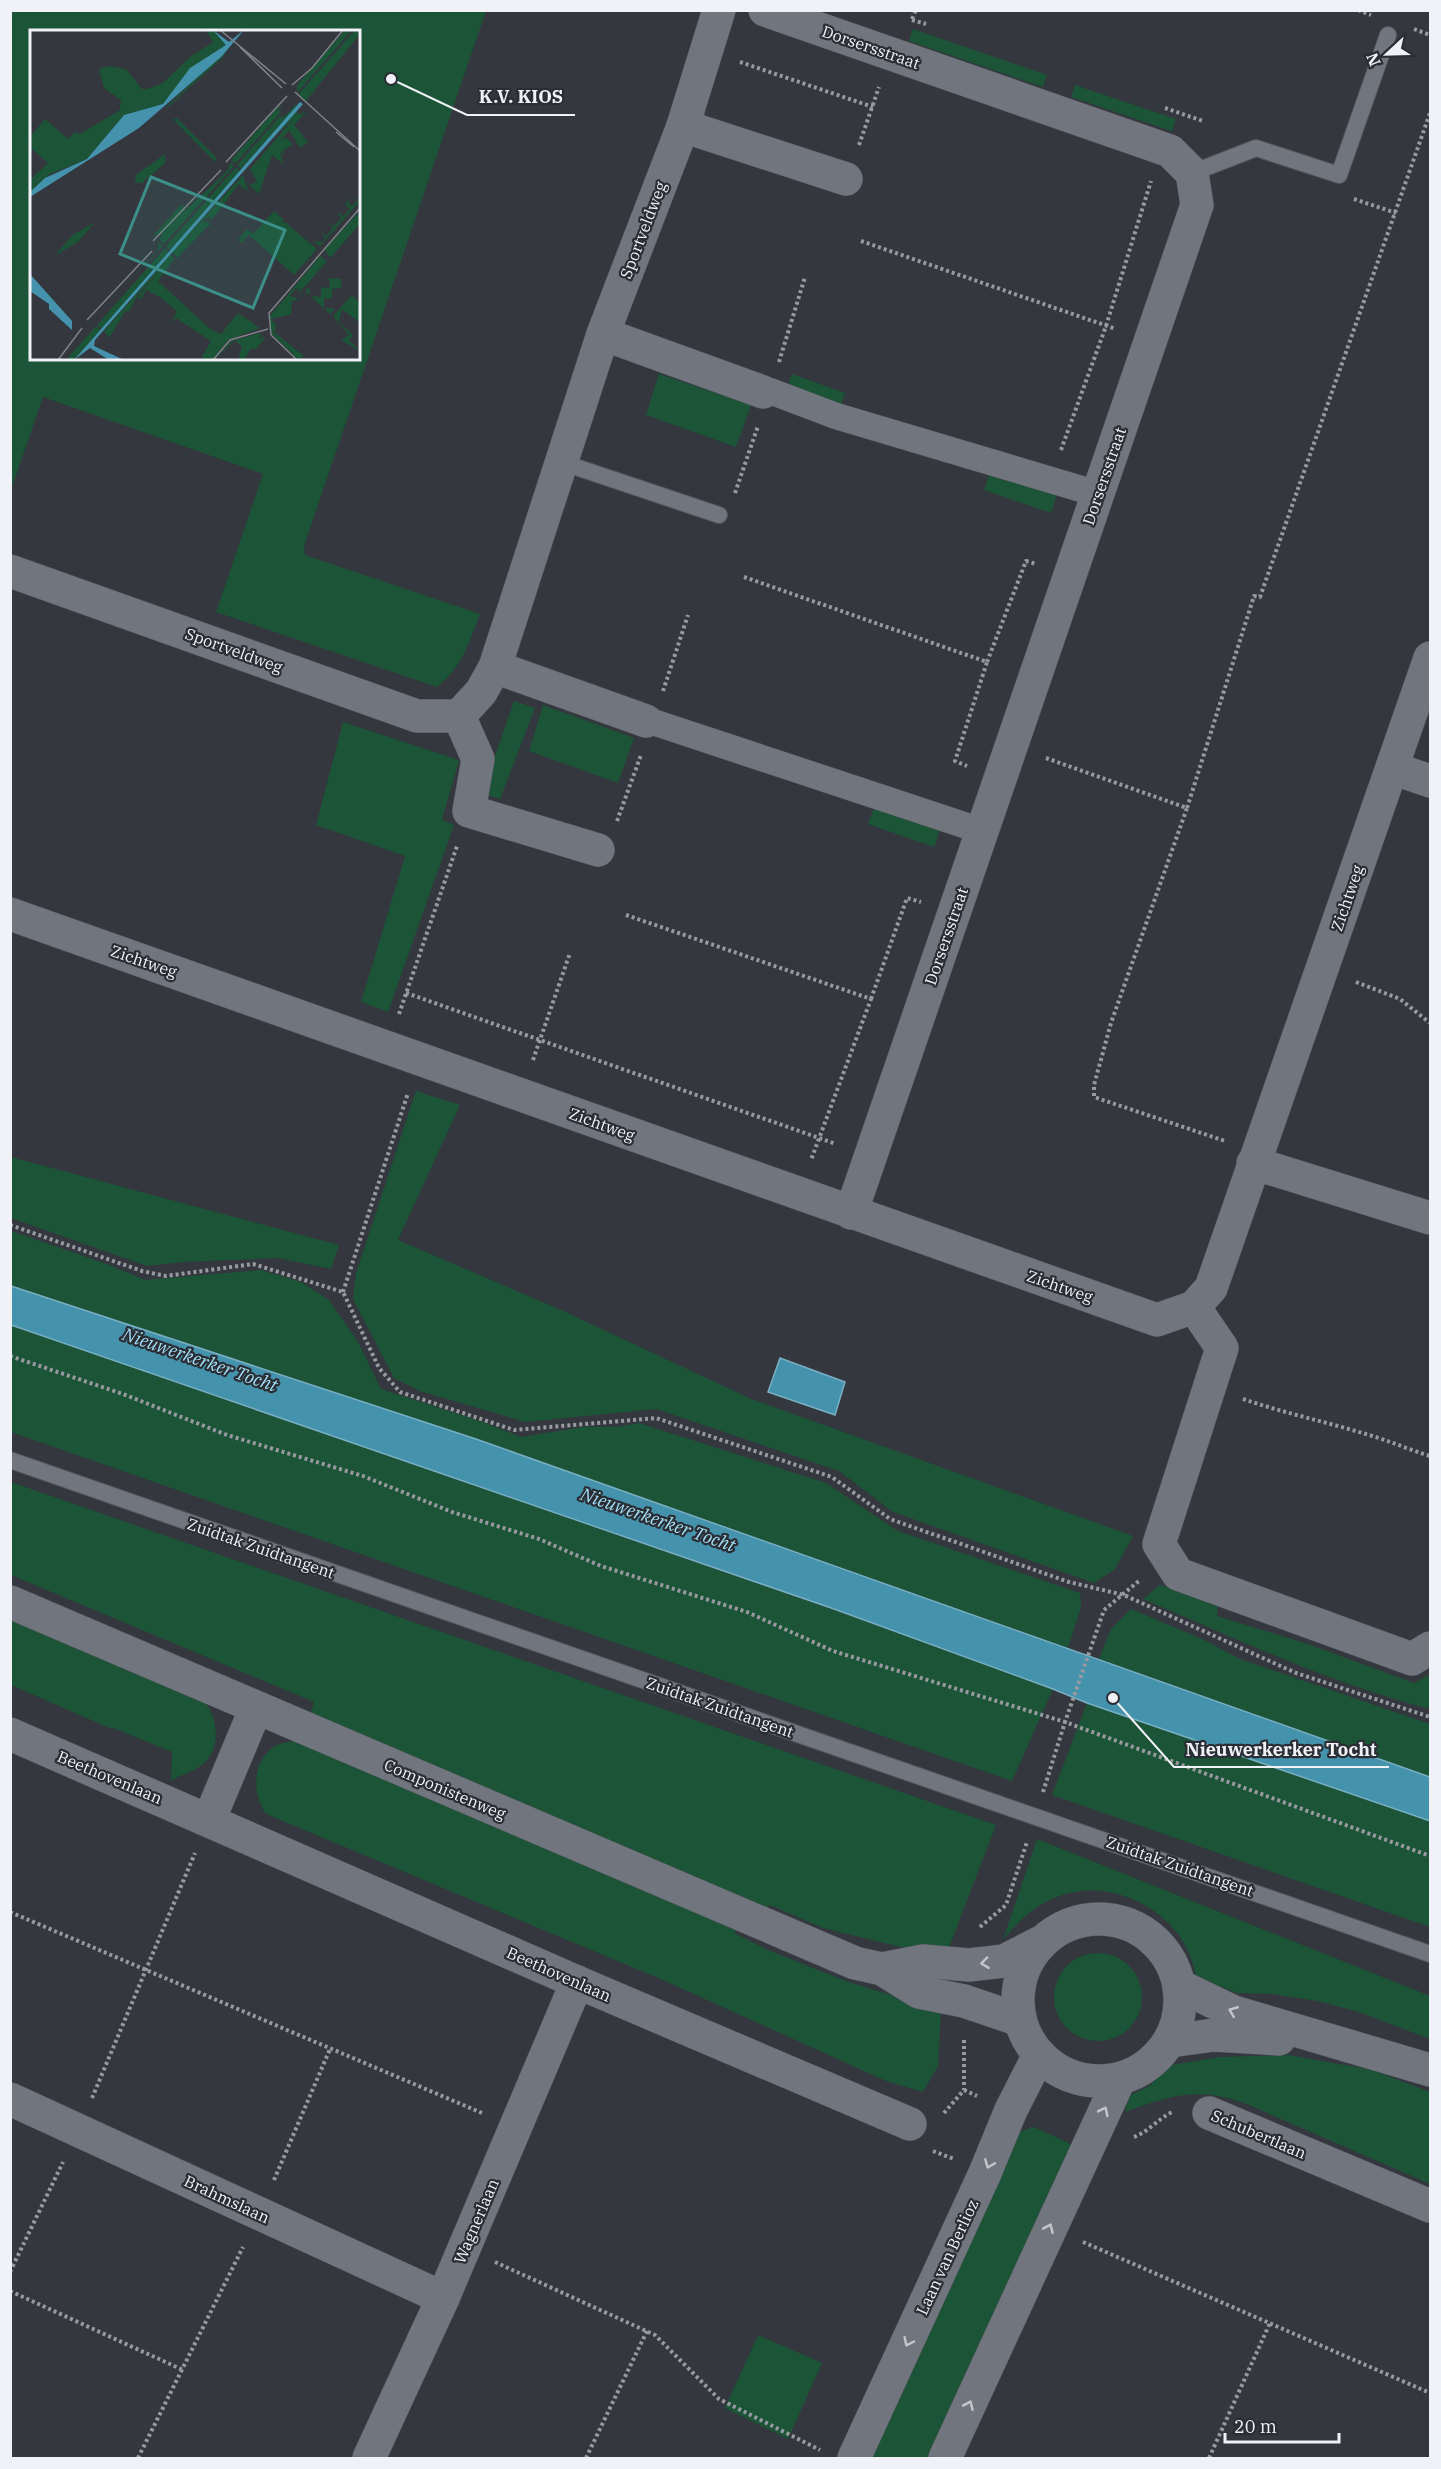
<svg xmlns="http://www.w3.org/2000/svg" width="1441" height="2469" font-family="'IBM Plex Serif',serif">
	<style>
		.green { fill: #1b5437; fill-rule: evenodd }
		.water { fill: #4592ad; stroke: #78afc3; stroke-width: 1.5 }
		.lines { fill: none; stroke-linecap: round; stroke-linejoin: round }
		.service-casing { stroke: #52555b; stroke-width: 18 }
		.pedestrian-casing { stroke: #52555b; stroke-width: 27 }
		.minor-casing { stroke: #52555b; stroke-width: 34 }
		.secondary-casing { stroke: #52555b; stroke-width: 34 }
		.path { stroke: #989aa0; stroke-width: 4; stroke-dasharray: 3 3; stroke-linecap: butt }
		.service { stroke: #71757d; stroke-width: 16 }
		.pedestrian { stroke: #71757d; stroke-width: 26 }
		.minor { stroke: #71757d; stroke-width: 33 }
		.secondary { stroke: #71757d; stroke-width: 33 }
		.oneway { stroke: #c4c6cc }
		.labels { text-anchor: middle; stroke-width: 4.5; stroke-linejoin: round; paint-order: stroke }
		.street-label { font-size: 16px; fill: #f0f2f7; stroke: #2a2d33 }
		.water-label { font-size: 18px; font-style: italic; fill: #a2dff6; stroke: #2a2d33 }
		.inset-road { fill: none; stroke: #7f8288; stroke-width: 1.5 }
		.view { fill: #3c8f89; fill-opacity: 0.15; stroke: #3c8f89; stroke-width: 3 }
		.inset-edge { fill: none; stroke: #f0f2f7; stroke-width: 3 }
		.leader { fill: none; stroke: #f0f2f7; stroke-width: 2 }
		.callout-dot { fill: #f0f2f7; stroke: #2a2d33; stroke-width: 2 }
		.callout-label { font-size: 18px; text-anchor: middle; font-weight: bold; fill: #f0f2f7; stroke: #2a2d33; stroke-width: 4.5; stroke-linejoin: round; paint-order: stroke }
	</style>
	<rect width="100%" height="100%" fill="#34373e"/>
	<!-- green -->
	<g class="green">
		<path d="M10,11H486L304,546L305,555L480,614C469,642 462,668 437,687L216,612L263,474L43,397L11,490ZM32,32H358V358H32Z"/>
		<polygon points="913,29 1047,75 1043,87 909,41"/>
		<polygon points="1075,85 1176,119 1172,131 1071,97"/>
		<polygon points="659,374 751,405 736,447 646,415"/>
		<polygon points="792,374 845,393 838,413 785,394"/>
		<polygon points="992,467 1058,491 1051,513 984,490"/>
		<polygon points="514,701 535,708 500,799 482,793"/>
		<polygon points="543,705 634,738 618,783 529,751"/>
		<polygon points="343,722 459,760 442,820 454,825 388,1012 361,1002 405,856 316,825"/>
		<polygon points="875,805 941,827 934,847 868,824"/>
		<polygon points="416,1091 460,1105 398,1240 559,1309 749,1398 1133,1536 1115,1569 1094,1583 893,1512 839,1471 656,1409 525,1422 420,1391 394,1378 353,1299 356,1273"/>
		<polygon points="11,1157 339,1245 331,1269 278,1258 183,1262 147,1266 11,1218"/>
		<polygon points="11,1231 107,1264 145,1280 261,1270 301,1282 329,1300 358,1342 381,1389 483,1422 521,1437 583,1427 616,1427 639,1423 826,1483 898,1531 1080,1593 1081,1607 1068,1648 476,1439 11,1286"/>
		<polygon points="11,1325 834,1610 1053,1689 1012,1781 11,1432"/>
		<path d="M11,1482L996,1825L947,1953H925L823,1928L770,1905L734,1933L768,1950L843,1980L941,2011L938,2066L923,2092L886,2081L663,1980L266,1814C245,1783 258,1736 302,1742L314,1702L11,1575Z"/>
		<path d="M1160,1585L1218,1602L1217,1616L1308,1644L1414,1683L1430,1674V1709C1331,1684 1237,1639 1143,1599Z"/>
		<polygon points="1131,1609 1202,1639 1240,1659 1430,1724 1430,1777 1099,1659 1111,1629"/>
		<path d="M11,1617L204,1700C221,1723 222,1757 192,1771C184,1775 178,1776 171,1781L172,1752L111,1727L114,1730L11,1685Z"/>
		<polygon points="1087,1703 1430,1821 1430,1927 1052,1795"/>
		<path d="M1037,1839L1430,1996V2039L1359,2012L1318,2001L1273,1994L1237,1993L1196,1977C1187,1913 1110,1872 1052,1899C1031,1908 1017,1923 1003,1940Z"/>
		<circle cx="1098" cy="1997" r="44"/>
		<path d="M1289,2055L1372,2070L1430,2092V2184L1249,2105C1200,2086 1172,2095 1125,2112L1129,2096L1149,2086L1172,2065L1219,2057Z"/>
		<polygon points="1034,2127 1073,2145 930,2458 869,2458 1015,2133"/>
		<polygon points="758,2335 822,2363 788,2439 725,2408"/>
	</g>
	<!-- water -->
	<g class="water">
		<polygon points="11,1286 476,1439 1430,1777 1430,1821 1087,1703 1053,1689 834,1609 11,1325"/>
		<polygon points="780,1358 845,1382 835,1415 768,1392"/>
	</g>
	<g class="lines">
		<!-- service casing -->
		<g class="service-casing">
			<g id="service">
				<polyline points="1192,173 1256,148 1339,175 1388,35"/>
				<polyline points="561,462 719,515"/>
				<polyline points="10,1460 1430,1954"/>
			</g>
		</g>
		<!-- pedestrian casing -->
		<g class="pedestrian-casing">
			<g id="pedestrian">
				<polyline points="770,391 836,416 1098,494"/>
				<polyline points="653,722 982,831"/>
			</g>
		</g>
		<!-- minor casing -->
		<g class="minor-casing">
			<g id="minor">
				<polyline points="765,10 1170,151 1192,173 1197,205 851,1213"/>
				<polyline points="683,126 846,179"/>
				<polyline points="603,334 763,392"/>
				<polyline points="10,571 417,716 459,716 481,692 495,667 603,334 683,126 719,10"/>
				<polyline points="495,667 646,721"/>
				<polyline points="459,716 478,759 469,811 598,850"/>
				<polyline points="1392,768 1430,781"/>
				<polyline points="10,914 1157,1320 1194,1307 1222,1348 1159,1544 1178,1574 1412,1659 1430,1648"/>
				<polyline points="1253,1163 1430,1218"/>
				<polyline points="1194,1307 1211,1288 1430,658"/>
				<polyline points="10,1734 577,1982 910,2124"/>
				<polyline points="209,1820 256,1708"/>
				<polyline points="10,2099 443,2298"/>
				<polyline points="1209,2113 1430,2206"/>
				<polyline points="369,2458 443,2298 577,1982"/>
				<polyline points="854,2458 985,2173 1011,2110 1039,2055"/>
				<polyline points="945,2458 1119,2080"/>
			</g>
		</g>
		<!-- secondary casing -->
		<g class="secondary-casing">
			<g id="secondary">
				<polyline points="10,1602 855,1963 882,1969 919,1992 964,2001 1020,2020"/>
				<circle cx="1099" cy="2000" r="81"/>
				<polyline points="882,1969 923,1961 969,1965 1004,1961 1039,1943"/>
				<polyline points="1180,1986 1234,2012 1430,2070"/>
				<polyline points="1170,2041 1214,2035 1279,2039"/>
			</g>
		</g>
		<!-- path -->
		<g class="path">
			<polyline points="1358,10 1371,15"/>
			<polyline points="912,19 916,10"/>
			<polyline points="912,20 926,24"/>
			<polyline points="1414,29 1430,35"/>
			<polyline points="740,62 873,107"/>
			<polyline points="1165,108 1203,121"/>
			<polyline points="859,145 879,87"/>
			<polyline points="1354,199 1396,213"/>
			<polyline points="861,241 1116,329"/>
			<polyline points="779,362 805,277"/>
			<polyline points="1061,450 1106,326 1151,181"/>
			<polyline points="735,493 758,426"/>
			<polyline points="744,577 987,662 955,761 967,766"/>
			<polyline points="987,662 1026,561 1036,564"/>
			<polyline points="663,691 688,615"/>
			<polyline points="1046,758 1187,808 1111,1023 1094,1085 1094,1097 1225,1141"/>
			<polyline points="1187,808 1254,596 1260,597 1430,113"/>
			<polyline points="617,821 641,755"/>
			<polyline points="626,915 871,999 811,1160"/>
			<polyline points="1356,982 1400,999 1430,1023"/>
			<polyline points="406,993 836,1144"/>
			<polyline points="871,999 907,898 921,902"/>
			<polyline points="399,1014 457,846"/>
			<polyline points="533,1060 570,953"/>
			<polyline points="10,1225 142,1271 166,1276 253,1264 343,1292 379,1368 400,1392 514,1430 656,1418 832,1477 890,1519 1069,1582 1124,1595 1296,1673 1430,1717"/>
			<polyline points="343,1292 408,1093"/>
			<polyline points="10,1356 123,1394 227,1435 363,1476 452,1512 539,1539 601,1566 747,1612 833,1651 1065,1722 1430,1856"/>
			<path d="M1243,1399C1284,1413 1327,1422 1369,1435C1390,1441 1410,1450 1430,1456"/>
			<polyline points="1043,1792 1065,1722 1104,1610 1140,1580"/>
			<polyline points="10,1912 482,2113"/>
			<polyline points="980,1927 1006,1905 1027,1842"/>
			<polyline points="964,2040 964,2090"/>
			<polyline points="964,2090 977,2096"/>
			<polyline points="92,2098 195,1853"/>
			<polyline points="944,2113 964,2090"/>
			<path d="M1134,2137C1148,2132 1158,2119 1172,2112"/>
			<polyline points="933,2151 954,2159"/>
			<polyline points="274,2180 330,2049"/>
			<polyline points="1083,2242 1430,2393"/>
			<polyline points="495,2262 655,2335 719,2399 820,2450"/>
			<polyline points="10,2272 63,2162"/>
			<polyline points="10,2291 183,2370"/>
			<polyline points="138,2458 243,2247"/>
			<polyline points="586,2458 647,2331"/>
			<polyline points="1209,2458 1270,2323"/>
		</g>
		<!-- service -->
		<use href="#service" class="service"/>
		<!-- pedestrian -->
		<use href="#pedestrian" class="pedestrian"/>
		<!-- minor -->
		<use href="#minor" class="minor"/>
		<!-- secondary -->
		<use href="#secondary" class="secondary"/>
	</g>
	<!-- one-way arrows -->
	<defs><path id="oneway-chevron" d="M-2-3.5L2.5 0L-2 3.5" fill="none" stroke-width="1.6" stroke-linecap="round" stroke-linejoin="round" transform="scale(1.5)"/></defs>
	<g class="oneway">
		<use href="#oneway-chevron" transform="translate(985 1963) rotate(173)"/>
		<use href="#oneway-chevron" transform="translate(1233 2011) rotate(-158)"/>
		<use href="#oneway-chevron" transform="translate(1104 2111) rotate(-64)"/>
		<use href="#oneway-chevron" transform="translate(989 2164) rotate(112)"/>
		<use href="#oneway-chevron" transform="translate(1049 2228) rotate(-66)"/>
		<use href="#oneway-chevron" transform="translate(908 2342) rotate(115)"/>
		<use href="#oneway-chevron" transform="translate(969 2405) rotate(-66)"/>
	</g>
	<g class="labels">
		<!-- street labels -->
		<g class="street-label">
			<text transform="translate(871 47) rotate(19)" y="6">Dorsersstraat</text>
			<text transform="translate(643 230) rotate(-69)" y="6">Sportveldweg</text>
			<text transform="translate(1104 476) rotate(-71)" y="6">Dorsersstraat</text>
			<text transform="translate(234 650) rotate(20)" y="6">Sportveldweg</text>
			<text transform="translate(1347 898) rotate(-71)" y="6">Zichtweg</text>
			<text transform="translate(946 936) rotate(-71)" y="6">Dorsersstraat</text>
			<text transform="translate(144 961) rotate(19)" y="6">Zichtweg</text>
			<text transform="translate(602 1124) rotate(20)" y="6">Zichtweg</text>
			<text transform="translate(1060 1286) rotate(19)" y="6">Zichtweg</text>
			<text transform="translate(261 1548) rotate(19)" y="6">Zuidtak Zuidtangent</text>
			<text transform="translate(720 1707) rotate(19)" y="6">Zuidtak Zuidtangent</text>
			<text transform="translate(110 1777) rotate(23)" y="6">Beethovenlaan</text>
			<text transform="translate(445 1789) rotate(23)" y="6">Componistenweg</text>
			<text transform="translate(1180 1866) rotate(19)" y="6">Zuidtak Zuidtangent</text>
			<text transform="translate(559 1974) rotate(24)" y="6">Beethovenlaan</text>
			<text transform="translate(1259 2134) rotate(23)" y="6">Schubertlaan</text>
			<text transform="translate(227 2199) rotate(25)" y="6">Brahmslaan</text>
			<text transform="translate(476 2221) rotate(-67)" y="6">Wagnerlaan</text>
			<text transform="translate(947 2257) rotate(-65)" y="6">Laan van Berlioz</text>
		</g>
		<!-- water labels -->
		<g class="water-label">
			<text transform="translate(200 1360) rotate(19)" y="6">Nieuwerkerker Tocht</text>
			<text transform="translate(658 1520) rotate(19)" y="6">Nieuwerkerker Tocht</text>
		</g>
	</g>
	<!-- overview -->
	<g transform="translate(30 30)">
		<rect width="330" height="330" fill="#34373e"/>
		<path d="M176,0H183L197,13L191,21L158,43L133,74L94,85L57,129L20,144L0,162V150L18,133L0,117V107L15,89L38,109L45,102L50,104L90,80L91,70L74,58L69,39L79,36L96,39L112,59H117L133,53L160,27L183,12ZM315,0H322L267,63V55ZM325,0H330V4L275,72L268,65ZM198,19L193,27L137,78L136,77ZM254,70L248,80L251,82L205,134L201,130ZM266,74L267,76L211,139L207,135L250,86L254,87ZM268,78L267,85L277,81L264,95L278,112L270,118L259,100L250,111L255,107L263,114L253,121L254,125L250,122L253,134L242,125L229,164L219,155L227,152L220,139L265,87L247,104ZM147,88L187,128L185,132L143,89ZM135,124V133L112,153H105L106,145ZM200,132L204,136L134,214L129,209L133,203L123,206L151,175L156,180L198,140ZM206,137L210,141L141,221L136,216ZM213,145L218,161L209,155L214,154H209L180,192V187L171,191L178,192L185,201L179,195L147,228L142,222ZM325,163L330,171L290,216L282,211L293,212L295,207L290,202L297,206L303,198L298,193L304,196L311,189L308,182L313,186L320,179L315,174L321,167L318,173L322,176L328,170ZM244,181L254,190L251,193L255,192L287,219L264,245L219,205L211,213L208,210L217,199L223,204L232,194L227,187L234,192ZM330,181V194L301,227H299L295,219ZM64,193L48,212L24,226L44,204ZM128,212L133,216L63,289L128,220ZM135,218L139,222L72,299L67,295ZM141,224L144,229L128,251L179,298L191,304L208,283L230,298L198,310L182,330H176L172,327L181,311L146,288L141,293L147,281L130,267L116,260L112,269L108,267L130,240L108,265L100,280L94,283L79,308L74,301ZM290,226L297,231L272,260L267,257L271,261L273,266L266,258L260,266L270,269L262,271L261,284L241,289L246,295L245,303L274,326L269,330L241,303L245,301L241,302L239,287ZM299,248L311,249V258L302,259V268L294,269V278L305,279L300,284L275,261L279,257L280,266L291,267V258L300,257ZM322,265L330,273V293L312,279L309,292L323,305L319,310L330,321L311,310L319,305L303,286ZM66,296L70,300L44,330H36ZM231,303L229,309L234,306L235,308L226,319H220L215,330H208L212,317L205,310L184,330L201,311Z" fill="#1b5437"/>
		<path d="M183,0L199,12L214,0L192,26L109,98L0,167V162L15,148L57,129L94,85L133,74L160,38L196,15ZM270,72L273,74L65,310L64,316L94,330H79L60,318L44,330ZM0,244L42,291V300L19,279V274L0,261Z" fill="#4592ad"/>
		<path class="inset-road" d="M190,0L256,54M210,17L252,58M262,55L282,38L313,0M265,62L330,121M306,102L324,117M196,132L257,66M123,211L191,140M57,290L122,221M28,330L52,298M183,330L200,310L238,299M267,330L241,305L239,283L330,178"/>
		<path class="view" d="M121,147L255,200L223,278L90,224Z"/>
		<rect width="330" height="330" class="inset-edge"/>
	</g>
	<!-- callouts -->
	<path class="leader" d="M391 79L467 115H575M1113 1698L1174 1767H1389"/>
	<g class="callout-dot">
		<circle cx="391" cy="79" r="6"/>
		<circle cx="1113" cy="1698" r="6"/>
	</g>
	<g class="callout-label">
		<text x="521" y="103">K.V. KIOS</text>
		<text x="1281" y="1756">Nieuwerkerker Tocht</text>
	</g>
	<!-- border -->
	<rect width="1441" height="2469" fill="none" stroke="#f0f2f7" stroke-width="24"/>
	<!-- north arrow -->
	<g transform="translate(1387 54) rotate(248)" stroke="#2a2d33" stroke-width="4.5" paint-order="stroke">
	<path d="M0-4.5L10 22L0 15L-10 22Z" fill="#f0f2f7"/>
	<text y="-9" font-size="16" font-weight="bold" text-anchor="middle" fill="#f0f2f7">N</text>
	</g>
	<!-- scale -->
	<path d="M1225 2433v9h114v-9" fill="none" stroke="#f0f2f7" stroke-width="3"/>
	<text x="1234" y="2433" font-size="18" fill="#f0f2f7" stroke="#2a2d33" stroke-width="4.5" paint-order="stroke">20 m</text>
</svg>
